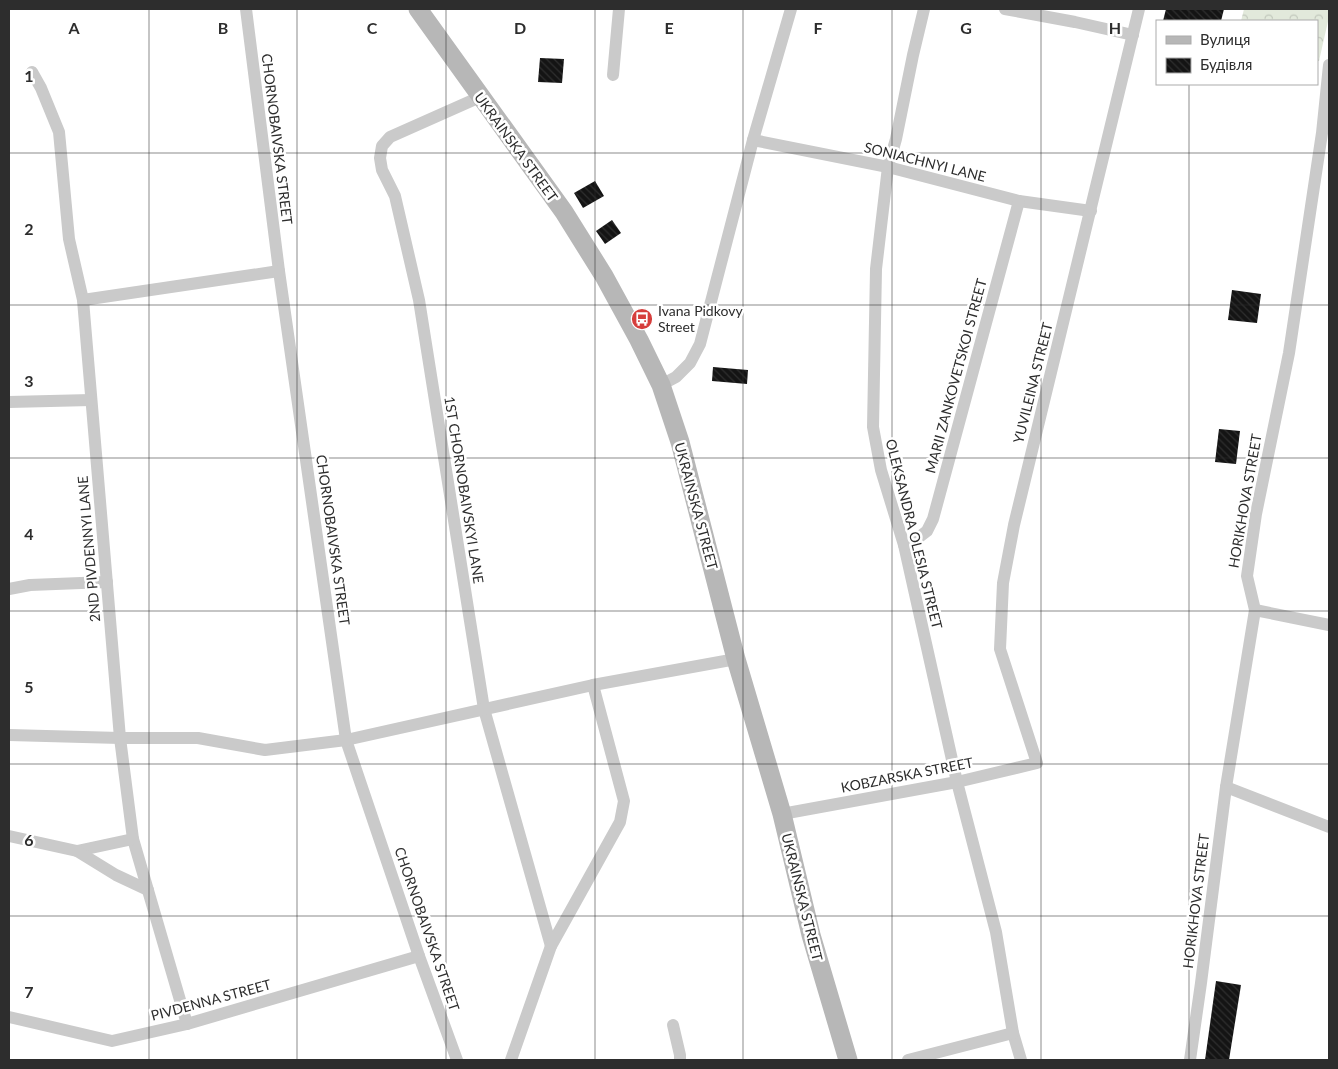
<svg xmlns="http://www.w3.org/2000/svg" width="1338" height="1069" font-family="Lato,sans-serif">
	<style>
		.park { fill: url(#park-crowns) }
		.building { fill: url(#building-back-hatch) }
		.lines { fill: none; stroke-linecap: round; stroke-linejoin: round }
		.street { stroke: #cacaca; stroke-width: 12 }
		.secondary { stroke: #b7b7b7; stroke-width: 19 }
		.grid { fill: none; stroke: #2d2d2d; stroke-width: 1; stroke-opacity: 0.55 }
		.labels { text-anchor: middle; stroke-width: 5; stroke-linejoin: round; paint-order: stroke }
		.street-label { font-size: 14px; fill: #2d2d2d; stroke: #fff }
		.poi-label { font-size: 14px; fill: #2d2d2d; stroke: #fff; text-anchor: start }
		.grid-label { font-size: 16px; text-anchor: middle; font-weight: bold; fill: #2d2d2d; stroke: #fff; stroke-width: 5; stroke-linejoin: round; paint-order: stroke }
	</style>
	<defs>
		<pattern id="park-crowns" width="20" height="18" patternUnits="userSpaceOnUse" patternTransform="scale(1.25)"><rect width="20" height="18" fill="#e2e9db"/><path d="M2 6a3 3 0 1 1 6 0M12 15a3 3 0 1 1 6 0" fill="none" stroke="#c2c8bc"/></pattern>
		<pattern id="building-back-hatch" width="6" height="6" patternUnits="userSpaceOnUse" patternTransform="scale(1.25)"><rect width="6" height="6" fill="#141414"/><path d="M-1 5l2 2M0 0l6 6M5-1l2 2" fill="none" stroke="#2e2e2e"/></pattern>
	</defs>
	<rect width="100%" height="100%" fill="#fff"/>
	<!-- park -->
	<polygon class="park" points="1244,9 1329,9 1329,17 1319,61 1317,61 1317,21 1241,21"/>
	<!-- building -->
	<g class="building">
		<polygon points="1166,9 1224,9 1221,21 1163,21"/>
		<polygon points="540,58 564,59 562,83 538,82"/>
		<polygon points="595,181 604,196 583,208 574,193"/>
		<polygon points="612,220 621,233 605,244 596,231"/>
		<polygon points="1232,290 1261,294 1257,323 1228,320"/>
		<polygon points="713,367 748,370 747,384 712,381"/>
		<polygon points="1219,429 1240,431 1236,464 1215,462"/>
		<polygon points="1216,981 1241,985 1229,1060 1205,1060"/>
	</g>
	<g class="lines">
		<!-- street -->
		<g class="street">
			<polyline points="246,9 279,271 346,740 419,956 457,1060"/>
			<polyline points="924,9 913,55 896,139 888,167 876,269 873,427 881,470 904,545 957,782 996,932 1013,1033 1021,1060"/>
			<polyline points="1005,9 1075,22 1133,35"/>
			<polyline points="32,72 41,88 59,132 69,239 83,300 120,738 133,839 187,1024"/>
			<polyline points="613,75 619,9"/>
			<polyline points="480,97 390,137 382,146 380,158 382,170 395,196 419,300 484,709 551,946"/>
			<polyline points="753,140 888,167 1019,201 1091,211"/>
			<polyline points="83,300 279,271"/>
			<polyline points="661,385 676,377 690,363 700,344 753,140 791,9"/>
			<polyline points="9,402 91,400"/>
			<polyline points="904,545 914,541 927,531 933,519 1019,201"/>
			<polyline points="9,589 30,585 107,582"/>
			<polyline points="1255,610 1329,625"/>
			<polyline points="9,735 120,738 198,738 265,750 346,740 593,685 736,659"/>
			<polyline points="1226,787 1329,827"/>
			<polyline points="782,814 957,782 1037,763 1000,649 1003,583 1014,525 1139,9"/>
			<polyline points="9,836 77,851 133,839"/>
			<polyline points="77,851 116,875 148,890"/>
			<polyline points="9,1017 112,1041 187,1024 419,956"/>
			<polyline points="673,1025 680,1055 680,1060"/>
			<polyline points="511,1060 551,946 620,822 624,801 593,685"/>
			<polyline points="908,1060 1013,1033"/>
			<polyline points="1190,1060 1201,983 1226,787 1255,610 1247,576 1256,514 1289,353 1322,133 1329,65"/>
		</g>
		<!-- secondary -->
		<polyline class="secondary" points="418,9 564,212 604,276 639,340 661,385 680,442 736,659 782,814 811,935 848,1060"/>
	</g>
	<!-- grid -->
	<path class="grid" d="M149,9V1060M297,9V1060M446,9V1060M595,9V1060M743,9V1060M892,9V1060M1041,9V1060M1189,9V21M1189,84V1060M9,153H1329M9,305H1329M9,458H1329M9,611H1329M9,764H1329M9,916H1329"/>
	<!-- icons -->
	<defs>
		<g id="bus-disc" transform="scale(1.125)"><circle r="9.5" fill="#d63e3c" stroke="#fff"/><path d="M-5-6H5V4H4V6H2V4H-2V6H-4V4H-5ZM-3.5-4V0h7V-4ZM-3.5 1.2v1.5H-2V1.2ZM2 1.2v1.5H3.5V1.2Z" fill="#fff"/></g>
	</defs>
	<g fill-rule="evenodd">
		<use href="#bus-disc" x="642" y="319"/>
	</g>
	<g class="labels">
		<!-- street labels -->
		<g class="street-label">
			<text transform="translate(277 139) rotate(83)" y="5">CHORNOBAIVSKA STREET</text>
			<text transform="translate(516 147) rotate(54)" y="5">UKRAINSKA STREET</text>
			<text transform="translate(925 162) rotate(14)" y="5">SONIACHNYI LANE</text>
			<text transform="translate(956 376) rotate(-75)" y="5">MARII ZANKOVETSKOI STREET</text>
			<text transform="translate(1033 383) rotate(-76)" y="5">YUVILEINA STREET</text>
			<text transform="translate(464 490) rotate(81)" y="5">1ST CHORNOBAIVSKYI LANE</text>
			<text transform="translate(1245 501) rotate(-80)" y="5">HORIKHOVA STREET</text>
			<text transform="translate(696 506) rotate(75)" y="5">UKRAINSKA STREET</text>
			<text transform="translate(914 534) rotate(76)" y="5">OLEKSANDRA OLESIA STREET</text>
			<text transform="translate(333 540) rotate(82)" y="5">CHORNOBAIVSKA STREET</text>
			<text transform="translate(89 549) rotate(-95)" y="5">2ND PIVDENNYI LANE</text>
			<text transform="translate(907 775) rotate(-11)" y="5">KOBZARSKA STREET</text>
			<text transform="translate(802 897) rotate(76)" y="5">UKRAINSKA STREET</text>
			<text transform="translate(1196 901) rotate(-83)" y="5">HORIKHOVA STREET</text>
			<text transform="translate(427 929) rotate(71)" y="5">CHORNOBAIVSKA STREET</text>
			<text transform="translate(211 1000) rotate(-15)" y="5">PIVDENNA STREET</text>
		</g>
		<!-- poi labels -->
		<g class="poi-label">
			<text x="658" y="316">Ivana Pidkovy<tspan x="658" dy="16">Street</tspan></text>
		</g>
	</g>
	<g class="grid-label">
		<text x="74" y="34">A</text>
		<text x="223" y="34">B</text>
		<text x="372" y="34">C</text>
		<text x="520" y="34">D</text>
		<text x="669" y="34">E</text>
		<text x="818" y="34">F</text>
		<text x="966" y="34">G</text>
		<text x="1115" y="34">H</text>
		<text x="29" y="82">1</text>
		<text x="29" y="235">2</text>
		<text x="29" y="387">3</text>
		<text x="29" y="540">4</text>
		<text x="29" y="693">5</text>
		<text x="29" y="846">6</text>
		<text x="29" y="998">7</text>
	</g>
	<!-- border -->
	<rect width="1338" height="1069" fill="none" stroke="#2d2d2d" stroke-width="20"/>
	<!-- legend -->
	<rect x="1156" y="20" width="162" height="65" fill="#ffffff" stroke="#ababab"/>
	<rect x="1166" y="36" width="25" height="8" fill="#b7b7b7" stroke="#ababab"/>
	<text x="1200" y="45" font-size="15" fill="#2d2d2d">Вулиця</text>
	<rect x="1166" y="58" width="25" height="15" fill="url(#building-back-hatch)" stroke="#ababab"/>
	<text x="1200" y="70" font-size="15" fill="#2d2d2d">Будівля</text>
</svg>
